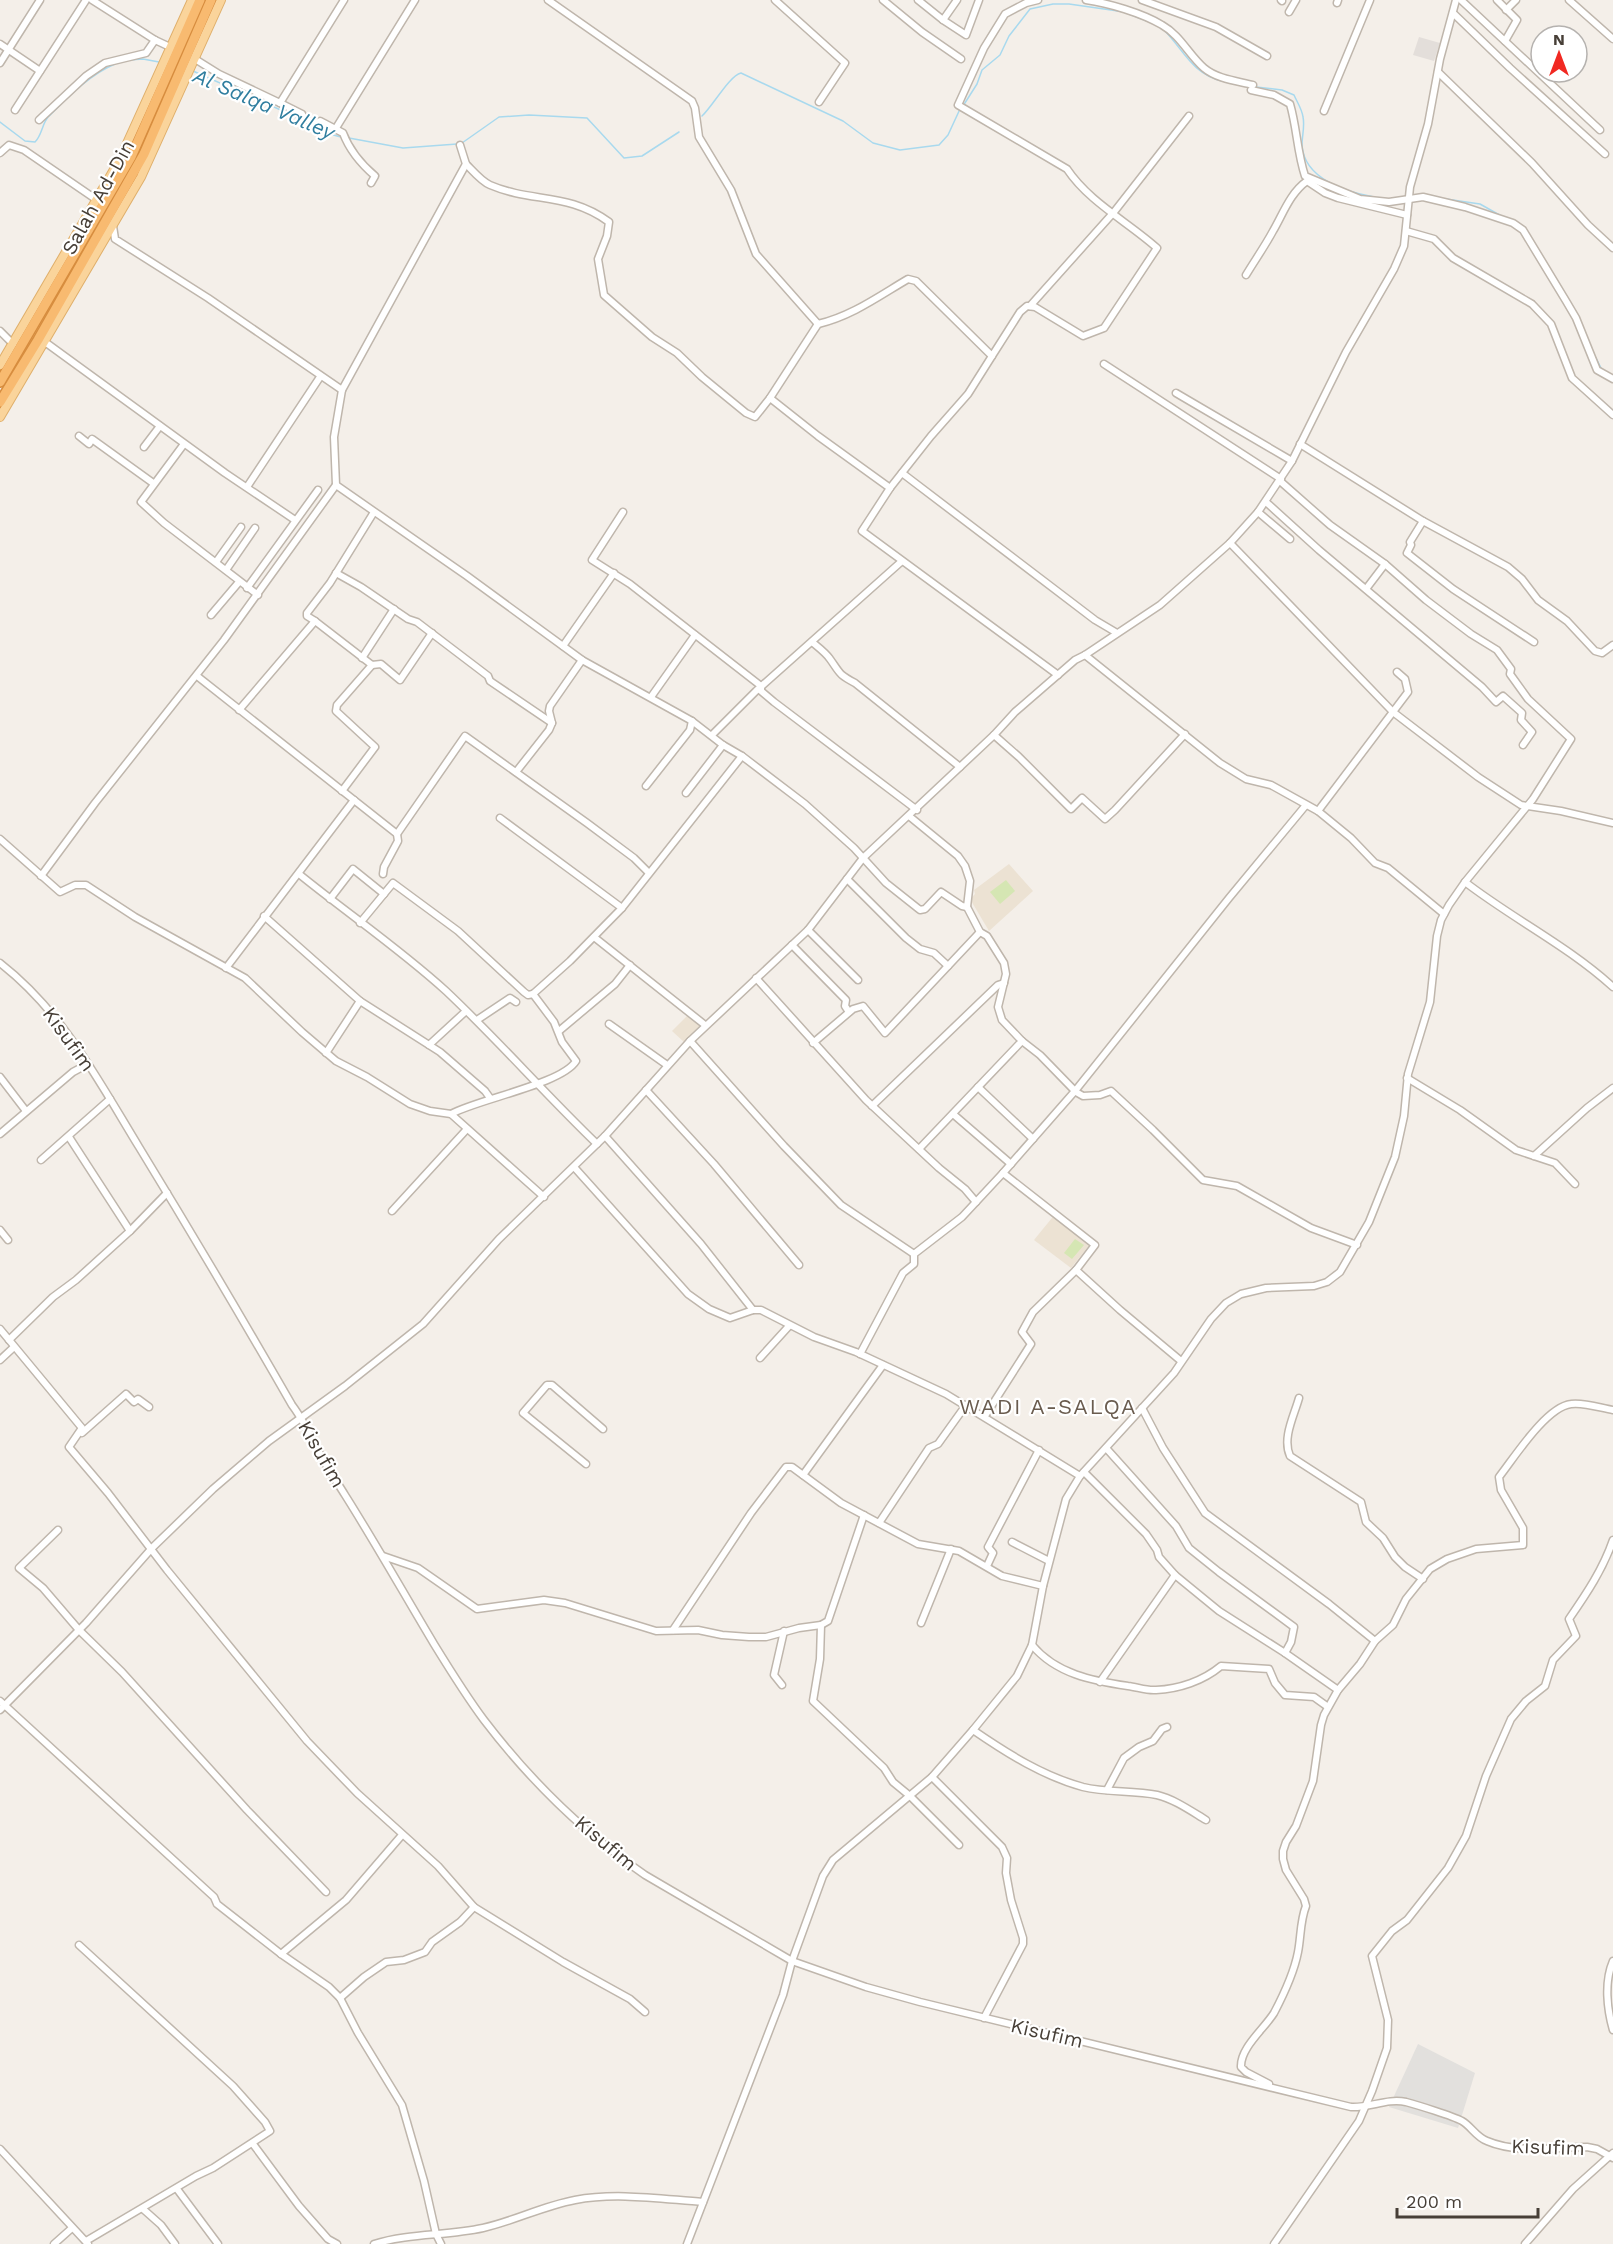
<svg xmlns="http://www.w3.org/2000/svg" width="1613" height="2244" font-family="'Work Sans',sans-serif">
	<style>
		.industrial { fill: #e3deda }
		.education { fill: #ece2d3 }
		.green { fill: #d5e6b3 }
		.parking { fill: #e2e0dd }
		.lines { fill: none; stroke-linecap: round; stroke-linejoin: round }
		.stream { stroke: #a8d9ee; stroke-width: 1.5 }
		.minor-casing { stroke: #bfb6ac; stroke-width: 9 }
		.major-casing { stroke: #dfaf6b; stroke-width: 10 }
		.highway-casing { stroke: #d78d3f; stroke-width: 12 }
		.minor { stroke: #fff; stroke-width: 6 }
		.major { stroke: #fad49b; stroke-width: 8 }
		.highway { stroke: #f8ba70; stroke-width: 9 }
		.labels { text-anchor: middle; stroke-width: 4.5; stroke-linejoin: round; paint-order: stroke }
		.street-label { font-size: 20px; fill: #473f37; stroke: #fff }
		.water-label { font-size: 21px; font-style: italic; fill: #307e9f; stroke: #fff }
		.quarter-label { font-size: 22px; letter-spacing: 1.5px; fill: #6a5c4f; stroke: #fff }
	</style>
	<rect width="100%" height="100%" fill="#f4efe9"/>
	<!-- industrial -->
	<polygon class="industrial" points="1419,37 1440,43 1434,61 1413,55"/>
	<!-- education -->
	<g class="education">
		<polygon points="1009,864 1033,891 989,931 970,899 975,894 974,890"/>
		<polygon points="689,1014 701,1025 684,1042 672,1031"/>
		<polygon points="1056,1213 1091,1243 1071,1268 1034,1240"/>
	</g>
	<!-- green -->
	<g class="green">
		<polygon points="1006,880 1015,891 1000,904 990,892"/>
		<polygon points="1075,1239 1084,1245 1072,1259 1064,1253"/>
	</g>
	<!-- parking -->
	<polygon class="parking" points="1418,2044 1475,2073 1458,2128 1389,2107"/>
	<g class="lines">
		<!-- stream -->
		<g class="stream">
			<polyline points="1129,14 1147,21"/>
			<path d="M1164,30C1184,50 1191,73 1222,81"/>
			<polyline points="128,60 143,59 159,62"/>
			<polyline points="193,71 301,119"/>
			<path d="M1256,87L1282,90L1294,95C1297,102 1302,109 1303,117C1305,126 1302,136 1302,145C1304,179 1346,192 1374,197"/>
			<polyline points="963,106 977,84 982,70 1000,55 1009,36 1030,9 1053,4 1069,4 1125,12"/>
			<path d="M702,116C713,106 729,76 741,73L843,121L873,143L900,150L939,145L948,135L960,109"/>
			<path d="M0,122L25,141L35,142C42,135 42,124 48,117C67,98 90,74 115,64"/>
			<polyline points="310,125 318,131 341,137"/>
			<polyline points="349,138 403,148 457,144"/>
			<polyline points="462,143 499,117 529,115 587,118 624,158 642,156 679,132"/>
			<polyline points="1439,198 1480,204 1503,217"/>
			<polyline points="1563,291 1573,307"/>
			<polyline points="1596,358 1602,370"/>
		</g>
		<!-- minor casing -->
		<g class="minor-casing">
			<g id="minor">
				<polyline points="92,0 155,40 170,47"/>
				<path d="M548,0L692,101L695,108L699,137L731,190L756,254L818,324C852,316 879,296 908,279L916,281L992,356L1020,312L1027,306L1035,307L1083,336L1104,328L1157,248C1128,222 1089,202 1067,169L958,105L984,48L1005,14L1026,3L1038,0"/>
				<polyline points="775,0 845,63 819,102"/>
				<polyline points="883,0 922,32 961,59"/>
				<polyline points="918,0 943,20 966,35 979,0"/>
				<path d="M1086,0C1108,3 1142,13 1162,25C1180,35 1189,55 1204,68C1217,79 1237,81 1253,85"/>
				<polyline points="1142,0 1216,27 1267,56"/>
				<polyline points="1281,0 1282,1"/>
				<polyline points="1461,0 1600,130"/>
				<polyline points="1497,0 1517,20 1505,41"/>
				<polyline points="1569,0 1613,39"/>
				<polyline points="1337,3 1338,0"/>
				<polyline points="1506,10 1516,0"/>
				<polyline points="1289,12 1296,0"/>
				<polyline points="1453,13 1510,68 1605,154"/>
				<polyline points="943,20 957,0"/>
				<polyline points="0,44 40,71"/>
				<polyline points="195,59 219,74 280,103 344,0"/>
				<polyline points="0,63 40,0"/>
				<polyline points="1438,72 1532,163 1588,225 1613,248"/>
				<path d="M1251,90L1274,95L1290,104C1297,128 1297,152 1305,176L1360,199L1389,202L1423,197L1465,207L1513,223L1523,230L1566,301L1576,318L1597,370L1613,379"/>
				<path d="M280,103L302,114L304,118L315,124L320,121L343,133C349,149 361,164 375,176L371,183"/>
				<polyline points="15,110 86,0"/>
				<polyline points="1324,111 1370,0"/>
				<polyline points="39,120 86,76 105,63 146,53 155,40"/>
				<polyline points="336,128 415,0"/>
				<polyline points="0,153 9,145 24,150 97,200"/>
				<path d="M466,164C473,171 481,181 490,185C532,203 568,192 609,222L607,236L598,259L604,295L652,337L677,353L702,377L746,413L755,417L770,398L818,436L890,488L862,531L1058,675"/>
				<polyline points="113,226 115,239 208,298 342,390 334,437 336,485 467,576 582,660 692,721 723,745 742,756 805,804 854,848 886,883 920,910 925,909 941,892 962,906 967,907"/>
				<polyline points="1406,231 1434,239 1453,258 1532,304 1551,324 1572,378 1613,415"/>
				<path d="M1246,275C1255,260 1265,246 1273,231C1283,214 1290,193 1307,181L1325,193L1338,198L1407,215"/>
				<polyline points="1030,306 1114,212 1189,116"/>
				<polyline points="0,331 13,344"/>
				<polyline points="45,342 225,473 295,520"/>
				<polyline points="1104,364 1281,479"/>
				<polyline points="342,390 466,164 460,145"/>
				<polyline points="1176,393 1292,461"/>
				<polyline points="770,398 818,324"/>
				<polyline points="79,436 89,444 92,439 153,483"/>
				<polyline points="184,444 141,502 164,523 258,595"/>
				<polyline points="1300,444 1423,521 1508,567 1522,579 1538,600 1567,621 1595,651 1602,653 1613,645"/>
				<polyline points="144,447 160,426"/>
				<polyline points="902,473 1095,620 1117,633"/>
				<polyline points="247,487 320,377"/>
				<polyline points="890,488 931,436 968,394 992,356"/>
				<polyline points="1266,502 1319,550 1482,687 1496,702 1503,696 1522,713 1521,720 1532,732 1523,745"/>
				<polyline points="623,512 592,560 630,584 761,686 761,691 774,702 917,810"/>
				<polyline points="1258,512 1290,539"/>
				<polyline points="1423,521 1410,542 1411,545 1407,553 1453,589 1534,642"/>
				<polyline points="1230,543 1393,712 1478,777 1521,805 1561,811 1613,823"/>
				<polyline points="216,562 241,527"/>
				<polyline points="226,570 255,528"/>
				<polyline points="336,573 361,587 408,619 417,622 488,676 490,681 552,723"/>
				<polyline points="247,588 318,490"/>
				<polyline points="1366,589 1385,564"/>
				<polyline points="211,615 239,582"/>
				<polyline points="315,621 372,665 381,664 400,680 432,633"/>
				<path d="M812,642C818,647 826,653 830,659C840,673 838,674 855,683L960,767"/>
				<polyline points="563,646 614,573"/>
				<polyline points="1085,655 1220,763 1246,779 1271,785 1318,811 1351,838 1375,863 1388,868 1444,914"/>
				<polyline points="362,658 394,609"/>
				<polyline points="197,676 397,834 398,841 384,867 383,874"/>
				<polyline points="651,697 695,635"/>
				<polyline points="239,710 315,621 307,616 307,613 330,583 374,512"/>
				<polyline points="712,735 756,691 902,561"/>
				<polyline points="994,735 1019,757 1071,809 1082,798 1105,819 1115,810 1185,734"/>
				<polyline points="516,772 549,730 552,723 549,711 550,706 582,660"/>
				<polyline points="646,786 690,730 692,721"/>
				<polyline points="342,791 375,747 336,711 337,705 372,665"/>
				<polyline points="686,793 723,745"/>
				<polyline points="1318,811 1408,692 1405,679 1397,672"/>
				<polyline points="909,816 958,856 965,866 970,881 967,907 980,932 987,936 1004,963 1006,974 998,1007 1002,1020 1022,1041 1040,1055 1076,1092 1083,1096 1100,1095 1111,1091 1153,1130 1203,1180 1237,1186 1311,1228 1357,1245"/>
				<polyline points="500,818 622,908"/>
				<polyline points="397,834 465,736 587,823 634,858 649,873"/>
				<polyline points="0,839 60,892 75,885 86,885 135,917 245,978 302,1032 336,1061 367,1077 410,1104 430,1111 451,1114 544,1197"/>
				<path d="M299,874C347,913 400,949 446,991C498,1040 545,1094 597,1144"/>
				<polyline points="41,876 95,803 224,640 336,485"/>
				<polyline points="847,879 906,938 920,949 934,953 948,966"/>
				<path d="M1465,882C1513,919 1568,946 1613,987"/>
				<polyline points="330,899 353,869 384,894"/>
				<polyline points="264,916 360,1001 440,1052 485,1091 490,1098"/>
				<path d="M360,923L393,883L458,931L524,992L528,995L533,994L554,1022L562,1042L576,1061C562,1084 478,1099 451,1114"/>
				<polyline points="808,930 858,980"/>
				<polyline points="594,937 705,1025"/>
				<polyline points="792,945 846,1000 845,1006 849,1012"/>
				<path d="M0,963C63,1012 98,1080 139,1147C191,1232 242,1318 292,1405C304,1421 312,1438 321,1456C328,1469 337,1482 345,1495C376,1544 404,1594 434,1644C450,1670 466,1696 484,1720C529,1779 584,1833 645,1875L792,1961L866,1987L920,2002L1351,2107C1370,2108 1387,2098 1406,2102C1417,2105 1453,2116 1462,2121C1471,2126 1476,2137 1487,2141C1517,2154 1555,2147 1587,2147L1597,2149L1613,2158"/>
				<polyline points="226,968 354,800"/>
				<polyline points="756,978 866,1100 939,1168 965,1189 976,1202"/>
				<polyline points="533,994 570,961 622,908 742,756"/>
				<polyline points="477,1020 510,998 516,1002"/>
				<polyline points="609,1024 667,1065"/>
				<polyline points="559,1031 615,984 630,965"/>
				<polyline points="690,1041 784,1146 841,1205 914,1254"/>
				<polyline points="813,1043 853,1009 863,1006 885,1033 980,932"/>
				<polyline points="429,1045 466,1011"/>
				<polyline points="326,1053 360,1001"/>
				<polyline points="0,1077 26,1111"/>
				<polyline points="1407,1078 1460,1110 1516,1150 1555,1163 1575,1184"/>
				<polyline points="978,1087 1033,1139"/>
				<polyline points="646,1090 714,1164 799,1265"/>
				<polyline points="872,1106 998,985 1004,983"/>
				<polyline points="953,1114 1011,1164"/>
				<polyline points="0,1134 73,1072 88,1064"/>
				<polyline points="605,1136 701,1244 753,1310"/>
				<polyline points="69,1137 130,1231"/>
				<polyline points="919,1149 1022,1041"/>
				<polyline points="1534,1156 1587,1108 1613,1088"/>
				<polyline points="41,1160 110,1099"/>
				<polyline points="574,1167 688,1294 709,1309 730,1318 753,1310 761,1310 814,1337 856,1352 946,1394 1080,1476"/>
				<polyline points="1003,1173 1075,1091 1229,898 1306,805"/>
				<polyline points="392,1211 467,1129"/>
				<polyline points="0,1230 8,1240"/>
				<polyline points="0,1329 82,1428 69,1447 108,1493 167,1570 307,1741 357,1793 438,1866 474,1907 563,1962 630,1999 645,2012"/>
				<polyline points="9,1340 53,1297 76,1280 130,1231 167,1193"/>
				<polyline points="860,1354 903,1273 914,1264 914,1254 962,1217 1003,1173 1095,1245 1076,1270 1120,1310 1181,1361"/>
				<polyline points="760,1358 789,1326"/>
				<polyline points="0,1360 14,1347"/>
				<path d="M1299,1398C1294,1416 1282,1438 1290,1456L1361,1502L1366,1522L1383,1538L1395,1557L1405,1567L1423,1579"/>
				<polyline points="1142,1408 1163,1448 1205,1513 1329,1604 1375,1641"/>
				<polyline points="985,1416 1031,1344 1022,1332 1033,1312 1076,1270"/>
				<polyline points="82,1433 126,1394 134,1402 138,1399 149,1407"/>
				<polyline points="1106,1448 1176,1526 1189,1548 1219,1572 1294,1627 1291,1642 1285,1653 1338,1690"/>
				<polyline points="586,1464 523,1413 547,1385 552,1385 603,1429"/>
				<polyline points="1084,1472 1146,1534 1157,1550 1159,1557 1175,1575 1100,1682"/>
				<polyline points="803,1475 883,1365"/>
				<polyline points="879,1523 929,1448 938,1444 966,1405"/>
				<polyline points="58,1530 19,1568 43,1588 79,1630 122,1672 247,1810 326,1892"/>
				<polyline points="1012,1542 1049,1561"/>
				<polyline points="383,1556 418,1568 477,1609 544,1600 565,1603 656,1631 698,1630 722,1635 749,1637 766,1637 799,1628 821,1625 828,1621 864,1515"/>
				<polyline points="987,1566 993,1553 988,1547 1039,1450"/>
				<polyline points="1175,1575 1219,1611 1285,1653"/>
				<polyline points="921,1623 951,1549"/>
				<polyline points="821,1625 820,1659 813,1701 884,1768 893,1782 910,1796 959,1845"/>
				<polyline points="673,1630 751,1513 786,1467 792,1467 841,1503 918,1544 959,1551 1002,1576 1043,1586"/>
				<path d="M1032,1645C1056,1674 1093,1681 1128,1686C1137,1687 1147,1691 1156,1690C1179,1689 1203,1681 1221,1666L1269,1669L1275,1683L1285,1695L1314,1697L1328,1707"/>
				<polyline points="782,1685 774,1675 784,1631"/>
				<polyline points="0,1701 214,1897 217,1904 281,1954 329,1987 340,1998 358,2033 402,2105 424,2181 436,2234 441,2244"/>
				<polyline points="0,1710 86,1623 152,1548 213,1489 269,1441 345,1386 423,1324 499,1239 605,1136 690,1041 808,930 863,858 994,735 1015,712 1075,660 1085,655 1160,605 1230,543 1258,512 1292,461 1346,352 1394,269 1404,246 1410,187 1428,124 1440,59 1456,0"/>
				<path d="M973,1730C1008,1754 1043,1776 1083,1787C1107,1793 1133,1790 1157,1795C1174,1799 1191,1811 1206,1820"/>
				<polyline points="932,1777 1002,1847 1007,1858 1006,1873 1011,1900 1023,1938 1023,1944 984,2018"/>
				<polyline points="1107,1790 1124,1758 1139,1747 1153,1741 1162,1729 1167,1727"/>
				<polyline points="79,1945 233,2086 265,2122 270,2131 213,2168 196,2176 86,2241"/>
				<polyline points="281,1954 346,1900 402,1835"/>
				<path d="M1613,1961C1604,1982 1607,2009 1613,2030"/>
				<polyline points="340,1998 364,1977 386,1962 404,1960 425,1952 432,1942 460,1922 474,1907"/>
				<path d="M1269,2084L1246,2072L1241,2067C1240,2048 1264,2029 1274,2013C1284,1994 1294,1973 1298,1952C1301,1937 1300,1921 1306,1906L1304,1899L1286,1870L1283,1859V1851L1286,1842L1296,1826L1313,1781L1321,1725L1324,1715L1338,1690L1360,1664L1375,1641L1393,1625L1406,1599L1430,1569L1447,1559L1476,1549L1523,1545V1528L1501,1490L1499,1477C1514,1458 1546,1407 1571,1404C1583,1402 1601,1408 1613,1410"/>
				<polyline points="253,2144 299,2206 328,2239 337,2244"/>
				<polyline points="0,2149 88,2244"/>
				<polyline points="177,2189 218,2244"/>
				<polyline points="143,2209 161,2225 175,2244"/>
				<polyline points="54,2244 72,2228"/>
				<path d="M374,2244C410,2233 446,2236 483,2228C514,2221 543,2206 575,2200C616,2192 661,2199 703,2202"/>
				<polyline points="687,2244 783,1995 792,1961 823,1876 833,1860 932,1777 973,1730 1017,1676 1032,1645 1043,1586 1066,1499 1080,1476 1174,1373 1211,1319 1226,1303 1241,1294 1266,1288 1314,1286 1327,1282 1340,1272 1369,1222 1395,1157 1404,1116 1408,1074 1430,1002 1437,936 1441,920 1449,905 1465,882 1533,799 1571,739 1528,699 1510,674 1511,669 1497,650 1471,634 1426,600 1385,564 1330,525 1280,481"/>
				<path d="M1274,2244L1359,2121L1372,2091L1387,2048L1388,2020L1372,1956L1392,1931L1407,1920L1448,1868L1466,1836L1486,1776L1511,1719L1526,1701L1545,1686L1553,1660L1576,1636L1569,1619C1587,1593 1603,1569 1613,1540"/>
				<polyline points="1525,2244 1573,2189 1613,2153"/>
			</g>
		</g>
		<!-- major casing -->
		<g class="major-casing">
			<g id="major">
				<polyline points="0,365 119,161 192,0"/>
				<polyline points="0,417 141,177 221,0"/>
			</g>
		</g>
		<!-- highway casing -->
		<g class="highway-casing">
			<g id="highway">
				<polyline points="0,382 131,157 200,0"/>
				<polyline points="0,402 38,340 144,154 211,0"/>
			</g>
		</g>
		<!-- minor -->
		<use href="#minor" class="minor"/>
		<!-- major -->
		<use href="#major" class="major"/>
		<!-- highway -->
		<use href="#highway" class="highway"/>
	</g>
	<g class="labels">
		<!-- street labels -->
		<g class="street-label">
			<text transform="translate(98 197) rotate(-61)" y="7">Salah Ad-Din</text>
			<text transform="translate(69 1039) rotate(54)" y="7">Kisufim</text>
			<text transform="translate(322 1454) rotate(60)" y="7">Kisufim</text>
			<text transform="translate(606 1843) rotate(40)" y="7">Kisufim</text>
			<text transform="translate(1047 2033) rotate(13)" y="7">Kisufim</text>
			<text transform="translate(1548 2147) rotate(2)" y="7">Kisufim</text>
		</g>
		<!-- water labels -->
		<g class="water-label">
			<text transform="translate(264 104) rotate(23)" y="7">Al Salqa Valley</text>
		</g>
		<!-- quarter labels -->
		<g class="quarter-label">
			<text x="1048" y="1414">WADI A-SALQA</text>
		</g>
	</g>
	<!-- north arrow -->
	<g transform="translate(1559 54)"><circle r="28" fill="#ffffff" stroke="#b5b2af" stroke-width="1.5"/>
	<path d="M0-4.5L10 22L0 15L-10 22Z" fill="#f12922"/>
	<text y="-9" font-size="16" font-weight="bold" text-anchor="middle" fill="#473f37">N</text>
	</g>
	<!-- scale -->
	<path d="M1397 2208v9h141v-9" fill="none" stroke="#473f37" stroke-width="3"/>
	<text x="1406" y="2208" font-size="18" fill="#473f37" stroke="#ffffff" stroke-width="4.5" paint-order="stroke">200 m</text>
</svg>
